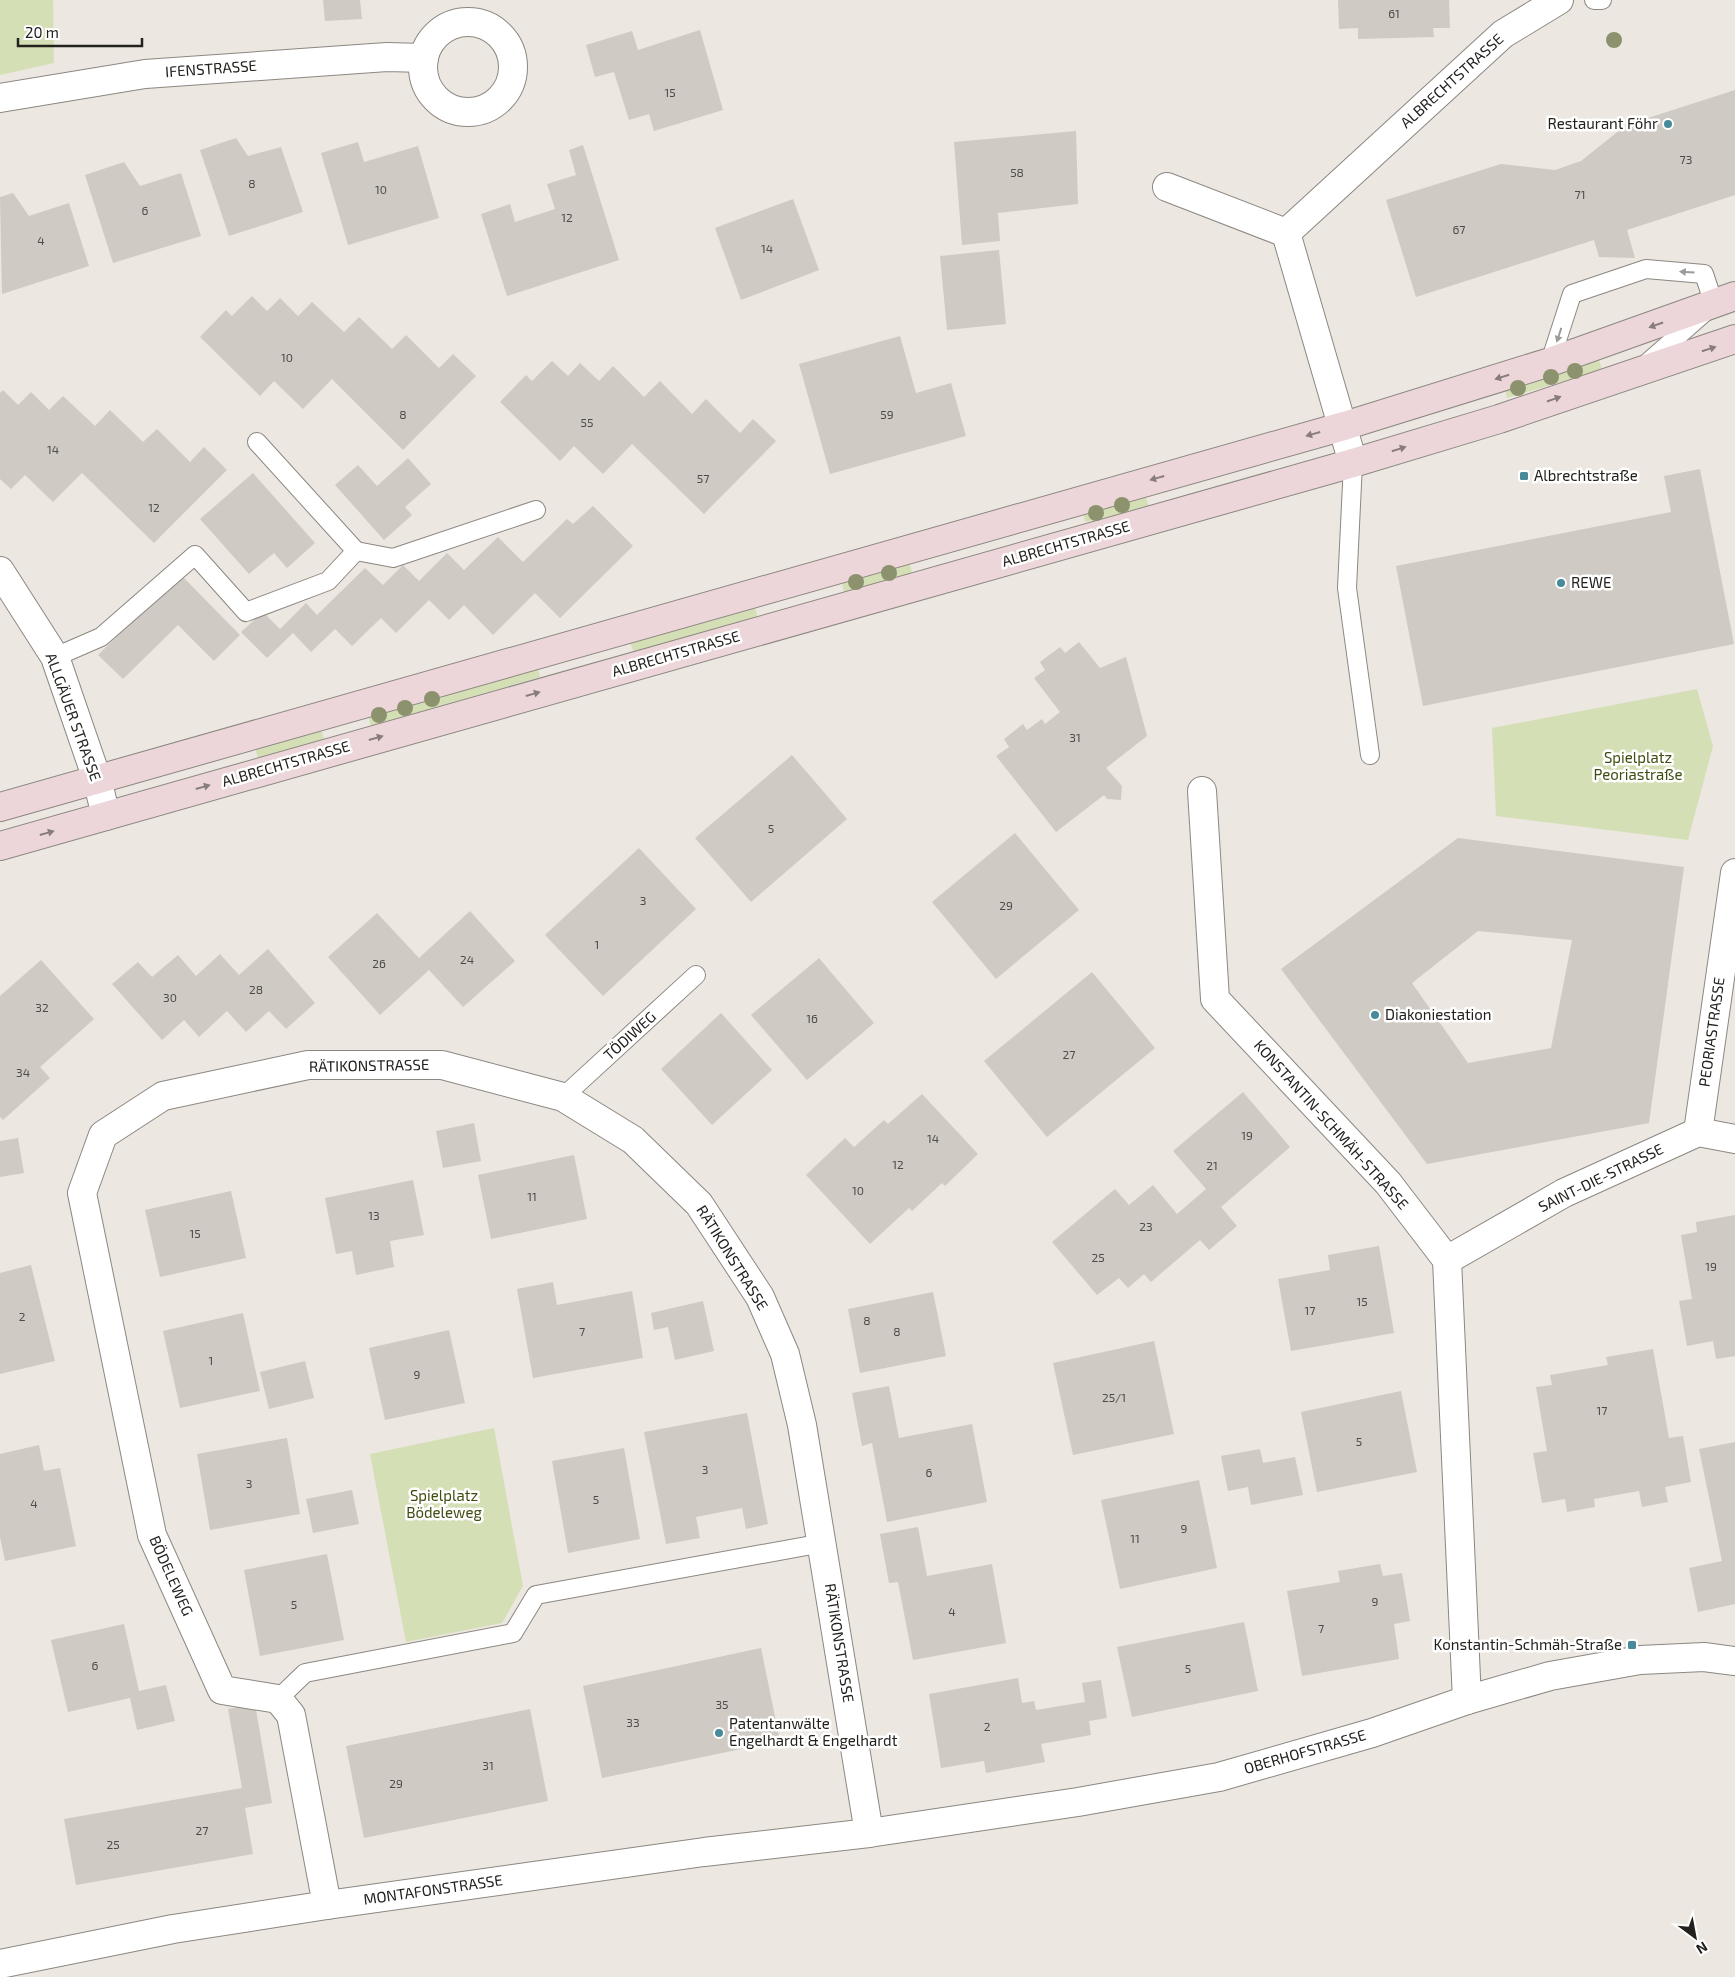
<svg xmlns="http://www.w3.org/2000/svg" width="1735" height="1977" font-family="'Exo 2',sans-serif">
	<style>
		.green { fill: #d4dfb6 }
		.building { fill: #cfcac3; fill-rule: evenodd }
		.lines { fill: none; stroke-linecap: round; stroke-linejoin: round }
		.service-casing { stroke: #8c8781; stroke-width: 20 }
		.minor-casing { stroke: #8c8781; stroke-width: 30 }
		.secondary-casing { stroke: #8c8781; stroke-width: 30 }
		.service { stroke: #fff; stroke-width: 18 }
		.minor { stroke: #fff; stroke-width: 28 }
		.secondary { stroke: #ecd6da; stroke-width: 28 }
		.tree { fill: #8d926e }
		.oneway { fill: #9c9b9a }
		.oneway2 { fill: #887c7c }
		.poi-dot { fill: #478a9a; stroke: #fff; stroke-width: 2 }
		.labels { text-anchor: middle; stroke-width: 5; stroke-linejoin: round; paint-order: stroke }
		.number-label { font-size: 12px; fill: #4e4b47 }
		.street-label { font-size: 15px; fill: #23211e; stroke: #fff }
		.poi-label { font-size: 15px; fill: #23211e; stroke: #fff; text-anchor: start }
		.park-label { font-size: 15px; fill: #404d10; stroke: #fff }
	</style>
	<rect width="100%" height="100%" fill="#ece7e0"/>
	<!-- green -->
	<g class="green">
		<polygon points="0,0 53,0 54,63 0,75"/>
		<polygon points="1599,360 1602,370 1507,398 1505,389"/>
		<polygon points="1146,497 1149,507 1085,522 1083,512"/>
		<polygon points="910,564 912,573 844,592 842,583"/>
		<polygon points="754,604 758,618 634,653 629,639"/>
		<polygon points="537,666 540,677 371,726 368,715"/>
		<polygon points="1697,689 1713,746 1688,840 1496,816 1492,728"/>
		<polygon points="321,728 324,740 258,758 254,745"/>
		<polygon points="494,1428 523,1586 502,1623 406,1642 370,1454"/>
	</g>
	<!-- building -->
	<g class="building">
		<polygon points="323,0 360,0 362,19 325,21"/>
		<polygon points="1338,0 1449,0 1450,28 1433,28 1434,37 1358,39 1358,28 1339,29"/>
		<polygon points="700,30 723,110 654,131 649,114 629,120 614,72 595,77 586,45 632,31 638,50"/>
		<polygon points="1735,90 1735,195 1627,230 1635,258 1599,257 1594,240 1416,297 1386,200 1501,164 1555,170 1581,161 1626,125"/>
		<polygon points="1076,131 1078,204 998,213 1000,241 962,245 954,142"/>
		<polygon points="236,138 248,156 281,147 303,212 229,236 200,150"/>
		<polygon points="358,142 364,162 418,146 439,218 348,245 321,153"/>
		<polygon points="583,145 619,260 507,296 481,214 510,204 515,222 555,209 547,184 576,175 569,150"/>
		<polygon points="124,162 140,186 181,173 201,236 113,263 85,175"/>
		<polygon points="13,193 29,216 69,203 89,266 2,294 0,197"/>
		<polygon points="793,199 819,270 741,300 715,228"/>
		<polygon points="999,250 1006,324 947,330 940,256"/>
		<polygon points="252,296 267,311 280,298 298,316 312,302 344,332 359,317 392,349 406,335 439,368 453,354 476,376 403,450 332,379 303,409 274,381 260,396 200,337 226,310 232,316"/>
		<polygon points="900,336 916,393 951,383 966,436 830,474 799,364"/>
		<polygon points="552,361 568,376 580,363 599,381 613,366 644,397 660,381 692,414 706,399 740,433 753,419 776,441 704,514 632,444 603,474 574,446 560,461 500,402 526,375 532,381"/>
		<polygon points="3,390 18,405 31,392 49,410 63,396 95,426 110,410 143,442 157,429 190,462 204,447 227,470 154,543 82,473 53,502 25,475 11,489 0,479 0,393"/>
		<polygon points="408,458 431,484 405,507 412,515 384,540 335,485 358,465 377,486"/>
		<polygon points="1700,469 1734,644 1423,706 1396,566 1671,512 1664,476"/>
		<polygon points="253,473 315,543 287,568 274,553 249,574 200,519"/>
		<polygon points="593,506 633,546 560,618 535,593 493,635 464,605 449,620 429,600 396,633 381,618 352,646 335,629 311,652 293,633 267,658 241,632 263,612 280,629 306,603 317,615 365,568 383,585 403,565 419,581 447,553 464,570 498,537 523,562 567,519 573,524"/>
		<polygon points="180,574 240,635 214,661 178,625 123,679 98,655"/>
		<polygon points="1079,642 1100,668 1126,657 1147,736 1106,768 1122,786 1121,800 1107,799 1104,795 1056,832 996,756 1009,747 1004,739 1023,724 1027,730 1042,719 1045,724 1060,712 1034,678 1045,670 1040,662 1060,647 1065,653"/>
		<polygon points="792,755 847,819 751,902 695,838"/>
		<polygon points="1015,833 1079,910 996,979 932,902"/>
		<path d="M1458,838L1684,867L1649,1123L1427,1164L1281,969ZM1478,931L1572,940L1551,1048L1468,1063L1412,983Z"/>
		<polygon points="639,848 696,909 603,996 545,935"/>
		<polygon points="470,911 515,961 463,1007 429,970 380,1015 328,957 377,913 419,958"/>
		<polygon points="268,949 315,1003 286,1029 269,1011 246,1032 227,1011 199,1037 184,1020 162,1040 112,984 138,962 152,977 178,955 196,976 220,954 239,975"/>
		<polygon points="819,958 874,1023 807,1080 751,1015"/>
		<polygon points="41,960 94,1019 40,1067 50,1078 3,1120 0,1117 0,996"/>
		<polygon points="1092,972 1155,1048 1047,1137 984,1061"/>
		<polygon points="721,1013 772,1070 712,1125 661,1069"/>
		<polygon points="1243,1092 1290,1147 1221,1207 1237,1226 1209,1250 1200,1240 1151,1282 1144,1274 1128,1288 1119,1278 1097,1295 1052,1242 1115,1189 1129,1205 1153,1185 1177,1214 1206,1189 1173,1151"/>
		<polygon points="922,1094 978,1154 945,1186 942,1183 912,1211 909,1208 870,1244 806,1175 845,1138 854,1147 884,1120 888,1124"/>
		<polygon points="474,1123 481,1161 443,1168 436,1131"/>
		<polygon points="18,1138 24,1173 0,1177 0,1141"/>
		<polygon points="574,1155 587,1219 491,1239 478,1175"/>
		<polygon points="413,1180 424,1235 390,1241 394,1267 356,1275 352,1251 336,1254 325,1198"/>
		<polygon points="231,1191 246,1258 160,1277 145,1210"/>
		<polygon points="1735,1215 1735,1356 1716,1359 1713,1341 1687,1346 1679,1301 1692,1299 1681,1235 1697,1232 1696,1222"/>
		<polygon points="1379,1246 1394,1333 1291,1351 1278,1279 1330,1270 1328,1255"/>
		<polygon points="31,1265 55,1361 0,1374 0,1273"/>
		<polygon points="553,1282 557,1305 632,1291 643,1358 533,1378 517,1289"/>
		<polygon points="933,1292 946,1356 860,1373 848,1309"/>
		<polygon points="703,1301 714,1351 675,1360 668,1327 654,1330 651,1313"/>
		<polygon points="243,1313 260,1391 180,1408 163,1331"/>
		<polygon points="449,1330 465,1403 385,1420 369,1348"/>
		<polygon points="1154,1341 1174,1434 1073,1455 1053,1363"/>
		<polygon points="1653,1349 1669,1438 1683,1436 1691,1482 1665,1487 1668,1502 1642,1507 1639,1491 1594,1499 1595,1507 1567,1512 1565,1499 1542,1503 1533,1453 1547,1451 1536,1387 1552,1385 1550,1375 1608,1365 1606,1357"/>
		<polygon points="305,1361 314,1398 269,1409 260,1372"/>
		<polygon points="889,1386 899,1438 972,1424 987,1502 887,1522 872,1443 862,1446 852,1393"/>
		<polygon points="1401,1391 1417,1472 1317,1492 1301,1412"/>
		<polygon points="747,1413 768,1524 746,1529 742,1508 696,1517 700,1538 666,1544 644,1432"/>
		<polygon points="287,1438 300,1514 210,1530 197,1454"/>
		<polygon points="1735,1442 1735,1604 1698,1612 1689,1568 1722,1561 1699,1449"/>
		<polygon points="39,1445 44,1471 60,1468 76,1546 5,1561 0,1537 0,1454"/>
		<polygon points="624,1448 640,1539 568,1553 552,1461"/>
		<polygon points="1260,1449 1263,1463 1295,1457 1303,1495 1251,1505 1248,1487 1228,1491 1221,1456"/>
		<polygon points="1199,1480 1217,1568 1120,1589 1101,1500"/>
		<polygon points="352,1490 359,1524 313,1533 306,1499"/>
		<polygon points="918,1527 927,1576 992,1564 1006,1643 913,1660 898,1582 889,1583 880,1534"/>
		<polygon points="327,1554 344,1640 260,1656 244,1570"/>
		<polygon points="1380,1564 1383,1576 1402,1573 1410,1621 1394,1624 1399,1659 1302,1676 1287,1591 1340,1582 1338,1571"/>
		<polygon points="1244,1622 1258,1691 1132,1717 1117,1647"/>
		<polygon points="124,1624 139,1691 166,1685 175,1721 137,1730 130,1698 68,1712 51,1640"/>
		<polygon points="761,1648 780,1741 602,1778 583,1686"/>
		<polygon points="1018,1678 1022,1703 1034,1701 1036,1710 1085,1702 1082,1683 1101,1680 1107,1718 1089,1721 1091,1735 1041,1744 1045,1762 986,1773 984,1761 941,1768 929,1694"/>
		<polygon points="255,1704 272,1803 245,1808 253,1854 76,1885 64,1819 242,1788 228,1709"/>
		<polygon points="530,1709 548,1801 364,1838 346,1746"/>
	</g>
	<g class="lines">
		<!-- service casing -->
		<g class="service-casing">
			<g id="service">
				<polyline points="1594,0 1602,0"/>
				<polyline points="1550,362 1572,294 1646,269 1704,274 1714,304 1646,364"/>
				<polyline points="1353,463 1347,588 1370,755"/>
				<polyline points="356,551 393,558 536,510"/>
				<polyline points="55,657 101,637 195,555 246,612 328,581 356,551 257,442"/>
				<polyline points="563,1097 696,975"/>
				<polyline points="278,1699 305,1673 513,1633 536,1595 823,1543"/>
			</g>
		</g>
		<!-- minor casing -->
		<g class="minor-casing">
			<g id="minor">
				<circle cx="468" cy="67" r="45"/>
				<polyline points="0,98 145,74 387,57 424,58"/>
				<polyline points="1167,187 1286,233"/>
				<polyline points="1353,463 1286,233 1503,34 1559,0"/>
				<polyline points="0,571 55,657 97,779 106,816"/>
				<polyline points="1202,791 1215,999 1388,1183 1447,1260 1467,1700"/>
				<polyline points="1698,1132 1735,873"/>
				<polyline points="1447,1260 1564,1193 1698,1132 1735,1139"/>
				<polyline points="327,1905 291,1715 278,1699 222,1690 152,1535 82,1193 103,1135 163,1096 308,1065 442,1065 563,1097 633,1140 699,1204 760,1297 785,1354 802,1425 869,1833"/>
				<polyline points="0,1964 173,1929 327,1905 704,1852 869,1833 1078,1802 1219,1777 1372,1733 1467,1700 1550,1676 1640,1660 1704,1657 1735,1661"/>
			</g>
		</g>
		<!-- secondary casing -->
		<g class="secondary-casing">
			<g id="secondary">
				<polyline points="0,807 1344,426 1550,362 1735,296"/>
				<polyline points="0,846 1353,463 1499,419 1735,339"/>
			</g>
		</g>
		<!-- service -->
		<use href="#service" class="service"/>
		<!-- minor -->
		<use href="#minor" class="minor"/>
		<!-- secondary -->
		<use href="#secondary" class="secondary"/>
	</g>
	<!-- trees -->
	<g class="tree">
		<circle cx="1614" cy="40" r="8"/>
		<circle cx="1575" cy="371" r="8"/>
		<circle cx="1551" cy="377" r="8"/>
		<circle cx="1518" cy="388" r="8"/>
		<circle cx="1122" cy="505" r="8"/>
		<circle cx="1096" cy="513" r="8"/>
		<circle cx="889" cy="573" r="8"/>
		<circle cx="856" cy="582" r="8"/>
		<circle cx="432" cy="699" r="8"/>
		<circle cx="405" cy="708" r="8"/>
		<circle cx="379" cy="715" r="8"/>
	</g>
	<!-- one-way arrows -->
	<defs><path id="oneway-solid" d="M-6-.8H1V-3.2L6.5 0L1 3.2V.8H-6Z" transform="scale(1.25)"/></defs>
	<g class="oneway">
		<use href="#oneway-solid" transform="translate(1687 272) rotate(-176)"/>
		<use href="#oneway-solid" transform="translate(1559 335) rotate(108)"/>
	</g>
	<g class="oneway2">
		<use href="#oneway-solid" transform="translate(1656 325) rotate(161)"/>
		<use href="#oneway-solid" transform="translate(1709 349) rotate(-18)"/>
		<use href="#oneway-solid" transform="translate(1502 377) rotate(163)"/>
		<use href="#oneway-solid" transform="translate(1554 399) rotate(-19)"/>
		<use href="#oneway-solid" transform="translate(1313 434) rotate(164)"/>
		<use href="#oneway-solid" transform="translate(1399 449) rotate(-17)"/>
		<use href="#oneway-solid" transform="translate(1157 478) rotate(164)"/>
		<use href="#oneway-solid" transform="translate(533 694) rotate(-16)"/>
		<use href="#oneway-solid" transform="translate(376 738) rotate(-16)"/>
		<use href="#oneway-solid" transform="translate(203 787) rotate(-16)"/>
		<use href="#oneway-solid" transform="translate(47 833) rotate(-16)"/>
	</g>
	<!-- markers -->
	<g class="poi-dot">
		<circle cx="1668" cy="124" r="5"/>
		<rect x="1519" y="471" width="10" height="10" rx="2.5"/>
		<circle cx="1561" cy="583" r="5"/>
		<circle cx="1375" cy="1015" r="5"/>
		<rect x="1627" y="1640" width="10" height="10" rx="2.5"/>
		<circle cx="719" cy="1733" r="5"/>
	</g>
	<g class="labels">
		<!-- number labels -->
		<g class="number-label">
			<text x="1394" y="18">61</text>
			<text x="670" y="97">15</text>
			<text x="1686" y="164">73</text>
			<text x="1017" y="177">58</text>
			<text x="252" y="188">8</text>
			<text x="381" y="194">10</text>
			<text x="1580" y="199">71</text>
			<text x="145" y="215">6</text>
			<text x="567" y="222">12</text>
			<text x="1459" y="234">67</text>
			<text x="41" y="245">4</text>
			<text x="767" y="253">14</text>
			<text x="287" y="362">10</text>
			<text x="403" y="419">8</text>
			<text x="887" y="419">59</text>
			<text x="587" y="427">55</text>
			<text x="53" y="454">14</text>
			<text x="703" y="483">57</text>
			<text x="154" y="512">12</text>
			<text x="1075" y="742">31</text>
			<text x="771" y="833">5</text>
			<text x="643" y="905">3</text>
			<text x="1006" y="910">29</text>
			<text x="597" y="949">1</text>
			<text x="467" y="964">24</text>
			<text x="379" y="968">26</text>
			<text x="256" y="994">28</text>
			<text x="170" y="1002">30</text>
			<text x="42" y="1012">32</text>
			<text x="812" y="1023">16</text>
			<text x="1069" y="1059">27</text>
			<text x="23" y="1077">34</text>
			<text x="1247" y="1140">19</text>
			<text x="933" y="1143">14</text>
			<text x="898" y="1169">12</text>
			<text x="1212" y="1170">21</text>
			<text x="858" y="1195">10</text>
			<text x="532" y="1201">11</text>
			<text x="374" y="1220">13</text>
			<text x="1146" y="1231">23</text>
			<text x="195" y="1238">15</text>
			<text x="1098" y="1262">25</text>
			<text x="1711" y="1271">19</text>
			<text x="1362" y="1306">15</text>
			<text x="1310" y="1315">17</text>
			<text x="22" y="1321">2</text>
			<text x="867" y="1325">8</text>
			<text x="582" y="1336">7</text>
			<text x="897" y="1336">8</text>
			<text x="211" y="1365">1</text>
			<text x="417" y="1379">9</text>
			<text x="1114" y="1402">25/1</text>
			<text x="1602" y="1415">17</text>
			<text x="1359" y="1446">5</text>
			<text x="705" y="1474">3</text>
			<text x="929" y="1477">6</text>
			<text x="249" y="1488">3</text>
			<text x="596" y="1504">5</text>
			<text x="34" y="1508">4</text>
			<text x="1184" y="1533">9</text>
			<text x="1135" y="1543">11</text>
			<text x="1375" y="1606">9</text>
			<text x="294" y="1609">5</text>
			<text x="952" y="1616">4</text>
			<text x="1321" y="1633">7</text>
			<text x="95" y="1670">6</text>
			<text x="1188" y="1673">5</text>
			<text x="722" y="1709">35</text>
			<text x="633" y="1727">33</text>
			<text x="987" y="1731">2</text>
			<text x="488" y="1770">31</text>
			<text x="396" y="1788">29</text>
			<text x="202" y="1835">27</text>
			<text x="113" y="1849">25</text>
		</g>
		<!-- street labels -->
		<g class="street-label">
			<text transform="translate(211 69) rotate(-4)" y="5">IFENSTRASSE</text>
			<text transform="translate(1452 81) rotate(-42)" y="5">ALBRECHTSTRASSE</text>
			<text transform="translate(1066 544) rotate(-16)" y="5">ALBRECHTSTRASSE</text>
			<text transform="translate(676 654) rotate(-16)" y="5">ALBRECHTSTRASSE</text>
			<text transform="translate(73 717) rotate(70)" y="5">ALLGÄUER STRASSE</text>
			<text transform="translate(286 764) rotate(-16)" y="5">ALBRECHTSTRASSE</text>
			<text transform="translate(1712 1032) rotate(-82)" y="5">PEORIASTRASSE</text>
			<text transform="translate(630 1036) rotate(-42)" y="5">TÖDIWEG</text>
			<text transform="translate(369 1066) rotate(-1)" y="5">RÄTIKONSTRASSE</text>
			<text transform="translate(1331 1125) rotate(48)" y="5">KONSTANTIN-SCHMÄH-STRASSE</text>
			<text transform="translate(1601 1178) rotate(-26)" y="5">SAINT-DIE-STRASSE</text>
			<text transform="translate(732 1258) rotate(58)" y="5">RÄTIKONSTRASSE</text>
			<text transform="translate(171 1576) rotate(66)" y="5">BÖDELEWEG</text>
			<text transform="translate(839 1643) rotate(81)" y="5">RÄTIKONSTRASSE</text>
			<text transform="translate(1305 1752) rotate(-16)" y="5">OBERHOFSTRASSE</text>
			<text transform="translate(433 1890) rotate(-8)" y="5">MONTAFONSTRASSE</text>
		</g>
		<!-- poi labels -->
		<g class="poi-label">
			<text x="1658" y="129" text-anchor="end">Restaurant Föhr</text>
			<text x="1534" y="481">Albrechtstraße</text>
			<text x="1571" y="588">REWE</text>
			<text x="1385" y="1020">Diakoniestation</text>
			<text x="1622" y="1650" text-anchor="end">Konstantin-Schmäh-Straße</text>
			<text x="729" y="1729">Patentanwälte<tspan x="729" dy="17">Engelhardt &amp; Engelhardt</tspan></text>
		</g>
		<!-- park labels -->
		<g class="park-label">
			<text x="1638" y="763">Spielplatz<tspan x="1638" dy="17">Peoriastraße</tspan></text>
			<text x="444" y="1501">Spielplatz<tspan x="444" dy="17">Bödeleweg</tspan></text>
		</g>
	</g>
	<!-- north arrow -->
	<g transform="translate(1695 1937) rotate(148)" stroke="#ffffff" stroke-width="4" paint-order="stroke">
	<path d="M0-4L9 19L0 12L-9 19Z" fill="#23211e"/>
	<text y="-8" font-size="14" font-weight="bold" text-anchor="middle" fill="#23211e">N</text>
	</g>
	<!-- scale -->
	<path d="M18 38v8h124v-8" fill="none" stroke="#23211e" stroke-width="2.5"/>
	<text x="25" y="38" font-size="15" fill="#23211e" stroke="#ffffff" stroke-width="4" paint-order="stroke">20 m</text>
</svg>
